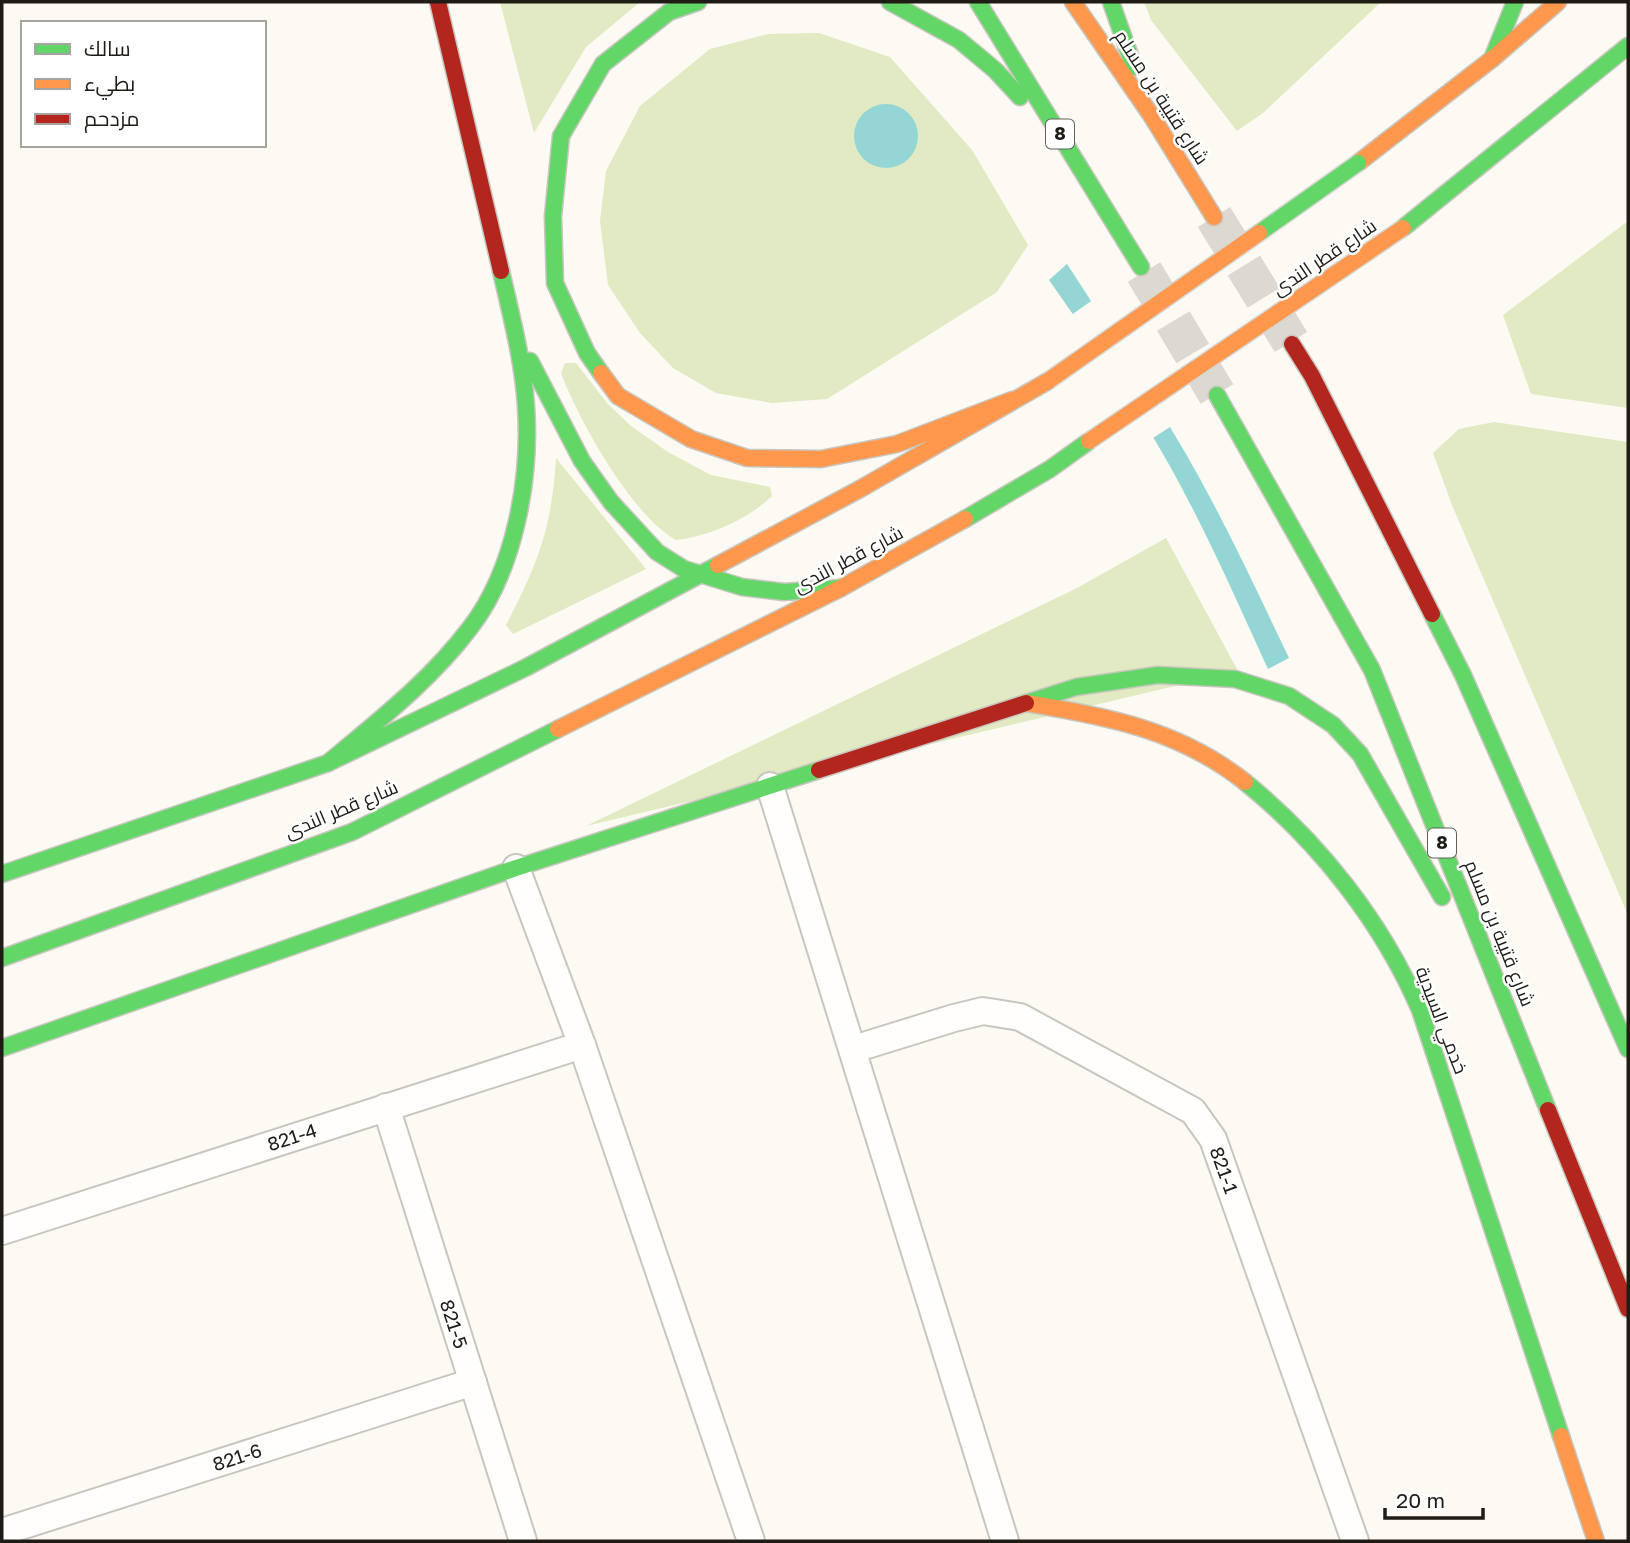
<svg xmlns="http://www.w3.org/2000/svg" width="1630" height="1543" font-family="'Golos Text',Cairo,sans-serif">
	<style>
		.green { fill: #e1eac2 }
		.water { fill: #93d6d5 }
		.pier { fill: #fcfaf2 }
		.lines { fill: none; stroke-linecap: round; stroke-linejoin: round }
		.highway-tunnel { stroke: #dbd9d1; stroke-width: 38; stroke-dasharray: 38 19; stroke-linecap: butt }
		.street-casing { stroke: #c8c6be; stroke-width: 30 }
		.fast-casing { stroke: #c8c6be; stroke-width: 19 }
		.slow-casing { stroke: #c8c6be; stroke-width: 19 }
		.jam-casing { stroke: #c8c6be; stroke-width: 19 }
		.street { stroke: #fffefd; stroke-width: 26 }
		.fast { stroke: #63d668; stroke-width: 16 }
		.slow { stroke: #ff974d; stroke-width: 16 }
		.jam { stroke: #b3261e; stroke-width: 16 }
		.fast-bridge-casing { stroke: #d6d4d0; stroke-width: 19; stroke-linecap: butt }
		.slow-bridge-casing { stroke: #d6d4d0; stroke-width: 19; stroke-linecap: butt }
		.fast-bridge { stroke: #63d668; stroke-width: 16 }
		.slow-bridge { stroke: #ff974d; stroke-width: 16 }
		.labels { text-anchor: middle; stroke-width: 5; stroke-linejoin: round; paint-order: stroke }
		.shield { fill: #fff; stroke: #62605b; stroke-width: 2 }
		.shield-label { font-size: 18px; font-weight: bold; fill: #1e1c15 }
		.street-label { font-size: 19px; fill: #1e1c15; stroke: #fff }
	</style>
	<rect width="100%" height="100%" fill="#fcfaf2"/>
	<!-- green -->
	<g class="green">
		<polygon points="500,2 640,2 586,47 534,133"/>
		<polygon points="1144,2 1381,2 1263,113 1237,131 1151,20"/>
		<polygon points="819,33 890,57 972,150 1028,245 997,292 827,399 772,403 716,393 673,368 640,333 608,285 600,221 606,171 640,106 710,49 768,34"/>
		<polygon points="1628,221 1628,408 1531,394 1503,315"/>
		<path d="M565,363H576L607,403L631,426L668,452L711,475L770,487L772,496C747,520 710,536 676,540C632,516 578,419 561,373Z"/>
		<polygon points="1494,422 1628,442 1628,915 1452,505 1433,453 1459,429"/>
		<path d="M556,458L646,569L513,634L506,625C538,564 552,527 556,458Z"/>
		<polygon points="1166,538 1238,671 586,826 1077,588"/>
	</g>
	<!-- water -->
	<g class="water">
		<circle cx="886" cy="136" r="32"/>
		<path d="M1067,264C1108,327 1148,389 1186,454C1224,520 1256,589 1289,658L1268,669C1237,601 1207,533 1171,468C1134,402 1092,341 1049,280Z"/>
	</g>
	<!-- pier -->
	<polygon class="pier" points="1094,299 1173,425 1150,440 1110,373 1070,316"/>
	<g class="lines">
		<!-- highway-tunnel -->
		<g class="highway-tunnel">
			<polyline points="1214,217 1291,342"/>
			<polyline points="1144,272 1217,394"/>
		</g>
		<!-- street casing -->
		<g class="street-casing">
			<g id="street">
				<polyline points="770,786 1005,1541"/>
				<polyline points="516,868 582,1045 751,1541"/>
				<polyline points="854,1049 954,1018 983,1011 1020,1017 1193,1111 1213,1139 1355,1541"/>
				<polyline points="386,1107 523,1541"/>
				<polyline points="2,1231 582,1045"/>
				<polyline points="2,1532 473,1382"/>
			</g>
		</g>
		<!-- fast casing -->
		<g class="fast-casing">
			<g id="fast">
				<polyline points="890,2 959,40 995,70 1020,97"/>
				<polyline points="978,2 1141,267"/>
				<polyline points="1111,2 1134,67"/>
				<polyline points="1492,59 1515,2"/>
				<polyline points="1403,228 1628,46"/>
				<polyline points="530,361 582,461 611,502 657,552 684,569 742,587 784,592 841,588"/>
				<polyline points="601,373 587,353 555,283 553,216 561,136 603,64 669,12 698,2"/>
				<polyline points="1217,395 1372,670 1548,1110"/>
				<polyline points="965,519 1050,469 1089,441"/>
				<polyline points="1432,614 1463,675 1628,1049"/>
				<polyline points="1026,703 1076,687 1158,675 1235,679 1289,696 1333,725 1360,754 1442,897"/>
				<path d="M328,763C378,721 430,681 470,628C515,570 531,478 526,406C523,360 511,315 501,271"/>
				<path d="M1245,782C1319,842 1382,922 1420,1010L1561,1436"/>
				<polyline points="2,874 328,763 525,668 718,565"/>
				<polyline points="2,958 352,832 558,729"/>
				<polyline points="2,1048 516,868 819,770"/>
			</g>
		</g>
		<!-- slow casing -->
		<g class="slow-casing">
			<g id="slow">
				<polyline points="1073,2 1151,115 1214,217"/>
				<polyline points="1358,163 1492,59 1558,2"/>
				<polyline points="601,373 618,396 691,439 747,458 821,459 897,444 1012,400"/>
				<polyline points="718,565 860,489 1048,381"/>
				<path d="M1026,703C1106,716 1180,730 1245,782"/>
				<polyline points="558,729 841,588 965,519"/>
				<polyline points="1561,1436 1596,1541"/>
			</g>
		</g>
		<!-- jam casing -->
		<g class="jam-casing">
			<g id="jam">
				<polyline points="438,2 501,271"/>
				<polyline points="1292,344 1312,376 1432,614"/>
				<polyline points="819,770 1026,703"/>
				<polyline points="1548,1110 1628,1309"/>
			</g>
		</g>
		<!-- street -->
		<use href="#street" class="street"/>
		<!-- fast -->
		<use href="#fast" class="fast"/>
		<!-- slow -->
		<use href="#slow" class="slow"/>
		<!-- jam -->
		<use href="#jam" class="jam"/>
		<!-- fast-bridge casing -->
		<g class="fast-bridge-casing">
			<polyline id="fast-bridge" points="1259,233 1358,163"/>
		</g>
		<!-- slow-bridge casing -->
		<g class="slow-bridge-casing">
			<g id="slow-bridge">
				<polyline points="1048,381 1259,233"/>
				<polyline points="1089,441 1403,228"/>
			</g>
		</g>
		<!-- fast-bridge -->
		<use href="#fast-bridge" class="fast-bridge"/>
		<!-- slow-bridge -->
		<use href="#slow-bridge" class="slow-bridge"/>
	</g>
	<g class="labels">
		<!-- shield labels -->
		<g class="shield">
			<rect x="1046" y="119.5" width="28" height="29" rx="5"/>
			<rect x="1428" y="828.5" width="28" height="29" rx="5"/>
		</g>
		<g class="shield-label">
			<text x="1060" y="140">8</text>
			<text x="1442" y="849">8</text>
		</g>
		<!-- street labels -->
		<g class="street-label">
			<text transform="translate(1162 97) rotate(57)" y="7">شارع قتيبة بن مسلم</text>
			<text transform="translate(1324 257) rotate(-34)" y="7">شارع قطر الندى</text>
			<text transform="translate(848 559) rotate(-28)" y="7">شارع قطر الندى</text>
			<text transform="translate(341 809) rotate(-23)" y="7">شارع قطر الندى</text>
			<text transform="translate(1500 933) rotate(68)" y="7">شارع قتيبة بن مسلم</text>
			<text transform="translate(1442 1020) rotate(69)" y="7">خدمي السيدية</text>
			<text transform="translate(292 1137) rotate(-18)" y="7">821-4</text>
			<text transform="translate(1224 1170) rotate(70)" y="7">821-1</text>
			<text transform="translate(454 1324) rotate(72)" y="7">821-5</text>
			<text transform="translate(237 1457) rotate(-18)" y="7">821-6</text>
		</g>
	</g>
	<!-- border -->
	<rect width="1630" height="1543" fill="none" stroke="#1e1c15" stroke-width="7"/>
	<!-- legend -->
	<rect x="21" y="21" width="245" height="126" fill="#ffffff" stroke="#a5a4a1" stroke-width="2"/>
	<rect x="35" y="44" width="35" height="10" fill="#63d668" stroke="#a5a4a1" stroke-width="2"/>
	<text x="84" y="56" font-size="21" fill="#1e1c15">سالك</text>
	<rect x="35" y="79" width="35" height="10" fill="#ff974d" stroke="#a5a4a1" stroke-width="2"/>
	<text x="84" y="91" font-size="21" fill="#1e1c15">بطيء</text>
	<rect x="35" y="114" width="35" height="10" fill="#b3261e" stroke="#a5a4a1" stroke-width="2"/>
	<text x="84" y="126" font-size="21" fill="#1e1c15">مزدحم</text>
	<!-- scale -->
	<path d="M1385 1508v10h98v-10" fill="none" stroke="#1e1c15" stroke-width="3.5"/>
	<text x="1396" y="1508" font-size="21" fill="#1e1c15" stroke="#ffffff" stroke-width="5" paint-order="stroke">20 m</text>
</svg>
